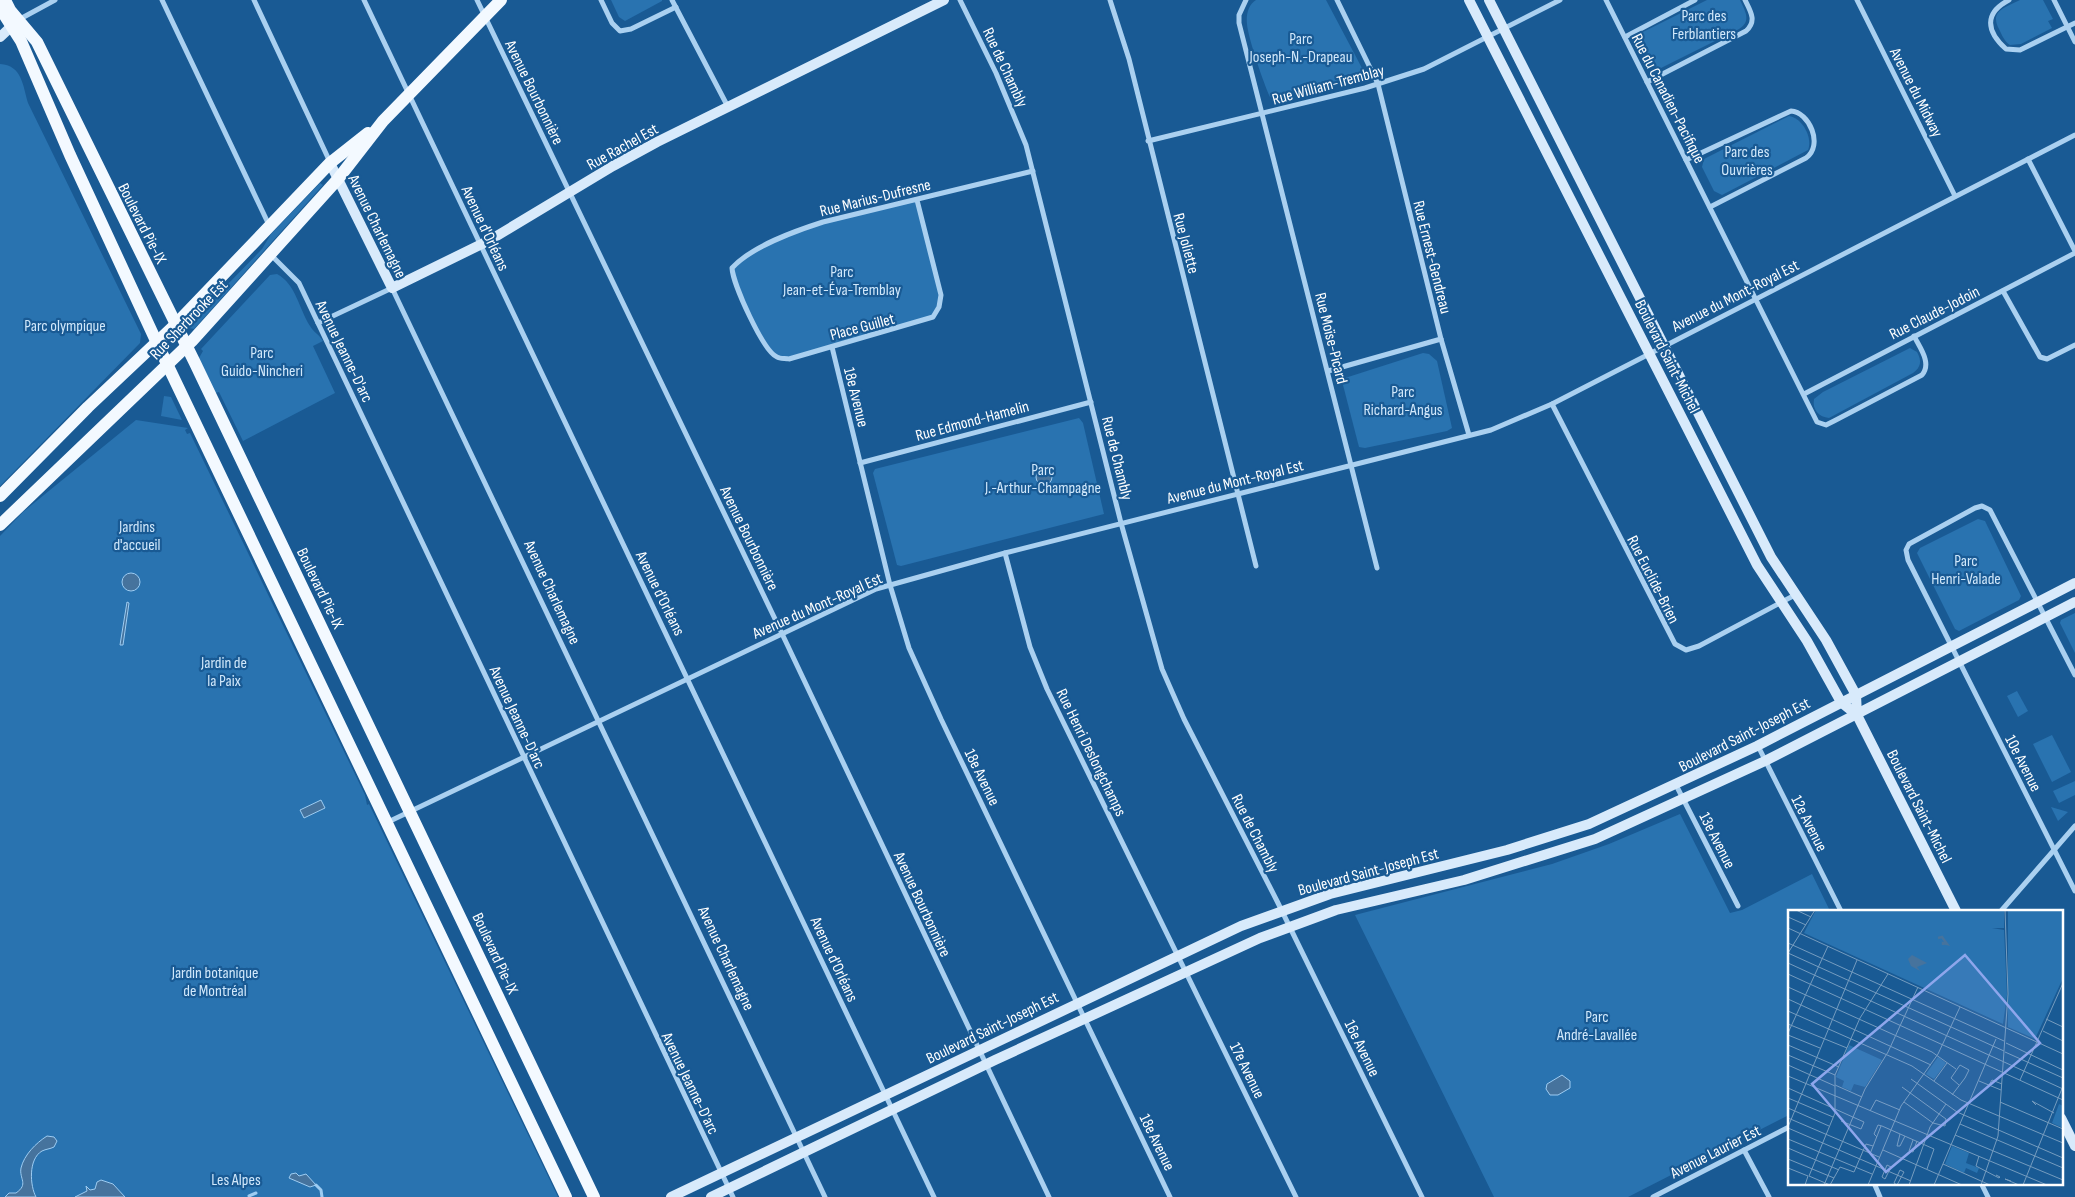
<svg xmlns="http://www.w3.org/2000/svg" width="2075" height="1197" font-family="'Sofia Sans Condensed',sans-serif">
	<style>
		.green { fill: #2973b0 }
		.water { fill: #46739d; stroke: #9dccf2 }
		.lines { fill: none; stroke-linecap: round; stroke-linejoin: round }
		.stream { stroke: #9dccf2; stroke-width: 3 }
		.street { stroke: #aad0f0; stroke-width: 5 }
		.secondary { stroke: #d8eafb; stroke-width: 10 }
		.primary { stroke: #f3f9ff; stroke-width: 12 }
		.labels { text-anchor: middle; stroke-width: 4.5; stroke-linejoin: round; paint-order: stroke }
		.park-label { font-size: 16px; fill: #d1e8fb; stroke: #195a94 }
		.street-label { font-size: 16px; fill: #fff; stroke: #195a94 }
		.inset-river { fill: none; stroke: #46739d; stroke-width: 2.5 }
		.inset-road { fill: none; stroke: #759cbf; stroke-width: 1 }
		.view { fill: #8ea6ec; fill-opacity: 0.15; stroke: #8ea6ec; stroke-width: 2.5 }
		.inset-edge { fill: none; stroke: #fff; stroke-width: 2.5 }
	</style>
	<rect width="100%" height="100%" fill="#195a94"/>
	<!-- green -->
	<g class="green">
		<polygon points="611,0 662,0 662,1 625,21 619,17"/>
		<path d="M1256,0H1326L1363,70L1359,79L1275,99L1270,97C1264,84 1248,38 1247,24C1246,15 1248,5 1256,0Z"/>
		<path d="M1707,0H1740C1745,11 1752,21 1739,29L1659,69L1650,64L1639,42L1642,36L1641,33Z"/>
		<path d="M2020,0H2043L2053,19L2048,21L2052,28L2021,44L2010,45C2004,41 2002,35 1999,29C1989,11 2006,7 2020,0Z"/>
		<path d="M0,64C22,65 23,86 28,103L141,334L140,343L0,486Z"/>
		<path d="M1789,116C1803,118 1813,139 1808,150L1722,195L1714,191L1702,167L1704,159Z"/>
		<polygon points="320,183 323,185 194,329 189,328 189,324 262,249 271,234"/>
		<path d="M917,200L941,295L933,317L789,359C786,358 780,359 777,357C762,351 736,285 732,268C767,230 866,213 917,200Z"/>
		<path d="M277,274C296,284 299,309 310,326C314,333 319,334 323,341L313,346L335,393L243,441L219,392L215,393L199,358L203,351L201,349L270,275Z"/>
		<path d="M1910,348L1917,352C1922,361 1921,367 1913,373L1829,418C1819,417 1812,410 1814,399L1823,392Z"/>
		<polygon points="1423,353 1429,354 1437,361 1452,428 1447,431 1365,448 1359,447 1343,385 1345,378"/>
		<polygon points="164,396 171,397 182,420 161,416"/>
		<polygon points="1079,418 1083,423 1104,514 901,566 897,565 873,473 875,469"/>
		<polygon points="136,420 188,428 185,430 187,434 190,433 365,795 367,805 369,804 558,1197 0,1197 0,536 23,512"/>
		<polygon points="1978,519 1985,521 2021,596 2019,600 1959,631 1955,629 1917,553 1920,548"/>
		<polygon points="2075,613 2075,653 2060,623 2061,620"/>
		<polygon points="2017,691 2028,711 2018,717 2007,696"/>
		<polygon points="2052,735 2071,772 2052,782 2033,744"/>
		<polygon points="2075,781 2075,795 2059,803 2053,791"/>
		<polygon points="2051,807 2068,812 2058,821"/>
		<polygon points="1680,814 1730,913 1742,910 1812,874 1830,911 1789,911 1789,1115 1628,1197 1494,1197 1355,915 1552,864 1609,844"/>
	</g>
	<!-- water -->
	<g class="water">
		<circle cx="1044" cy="477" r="8"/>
		<circle cx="131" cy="582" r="9"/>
		<polygon points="127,602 129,603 123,645 120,645"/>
		<polygon points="321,800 325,808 304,818 300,810"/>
		<polygon points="1562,1075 1570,1081 1570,1088 1558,1095 1550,1095 1546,1089 1547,1084"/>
		<path d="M47,1136L54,1137L57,1141L54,1147C50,1149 46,1149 42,1151C28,1159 30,1186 36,1197H5L9,1193H16C29,1184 19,1179 21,1168C24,1155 36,1143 47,1136Z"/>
		<polygon points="296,1173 299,1176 306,1174 316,1185 310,1187 289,1178 291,1174"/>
		<polygon points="101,1180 113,1184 125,1197 75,1197 87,1191 86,1186 90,1190 95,1189 97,1182"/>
	</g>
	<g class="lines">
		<!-- stream -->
		<g class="stream">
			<polyline points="316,1185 321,1190 322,1197"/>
			<polyline points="249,1196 256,1193"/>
		</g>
		<!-- street -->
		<g class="street">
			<polyline points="162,0 269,225"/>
			<polyline points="254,0 330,162"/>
			<polyline points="364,0 934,1197"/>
			<polyline points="477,0 776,621 1049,1197"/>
			<polyline points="601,0 612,23 620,31 631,29 676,7"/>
			<polyline points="672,0 728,107"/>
			<polyline points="960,0 996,73 1026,145 1121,523 1162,669 1184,719 1278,903 1422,1197"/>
			<polyline points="1110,0 1129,59 1256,566"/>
			<polyline points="1246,0 1239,15 1239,23 1377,568"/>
			<polyline points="1337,0 1378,84 1441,339 1469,435"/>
			<path d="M1606,0L1817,422L1826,425L1834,421L1922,375C1932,363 1920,348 1914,336"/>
			<polyline points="1857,0 1955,196"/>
			<path d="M2009,0C1984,13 1986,31 2006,49L2020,50L2075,23"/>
			<polyline points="2054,0 2075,42"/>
			<polyline points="20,19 55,0"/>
			<polyline points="1625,37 1695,0"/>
			<path d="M1647,82L1746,31C1757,21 1751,12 1745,0"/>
			<polyline points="1148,141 1365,88 1424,69 1560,0"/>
			<polyline points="2028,159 2075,251"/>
			<path d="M1686,160L1791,111C1809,112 1824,145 1806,158L1710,207"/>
			<path d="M917,200L941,295L939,307L933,317L789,359C786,358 780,359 777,357C763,351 733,284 732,268C752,246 795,231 823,222L1033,171"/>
			<polyline points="271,255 299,283 733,1197"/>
			<polyline points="2003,291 2040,357 2047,359 2075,345"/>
			<polyline points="318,323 392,288 825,1197"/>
			<polyline points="832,347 890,585 909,648 941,719 1170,1197"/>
			<polyline points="1328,371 1441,339"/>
			<polyline points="1804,394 2075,253"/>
			<polyline points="1552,404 1675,644 1686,650 1699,646 1795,595"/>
			<polyline points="860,463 1091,402"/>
			<polyline points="1005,553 1030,647 1047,689 1296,1197"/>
			<polyline points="2075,675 1990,510 1982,506 1975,508 1909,544 1906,550 1908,560 2075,891"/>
			<polyline points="1758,746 1841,911"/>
			<polyline points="1676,785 1738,906"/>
			<polyline points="388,822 876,589 1005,553 1491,430 1552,404 2075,135"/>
			<polyline points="2001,911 2075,826"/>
			<polyline points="1744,1150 1769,1197"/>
			<polyline points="1874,1183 1880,1197"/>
			<polyline points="1981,1183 1988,1197"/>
			<polyline points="1653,1197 1789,1127"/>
		</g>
		<!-- secondary -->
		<g class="secondary">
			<polyline points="1469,0 1757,565 1807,641 1841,702 1857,715 1956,911"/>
			<polyline points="1489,0 1771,557 1826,640 1856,695 1857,715"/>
			<polyline points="0,37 16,22"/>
			<polyline points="330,163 392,288 490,240 613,166 657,142 944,0"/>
			<polyline points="2061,1118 2075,1146"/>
			<polyline points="671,1197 1241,926 1330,894 1507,850 1589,824 1757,746 2075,583"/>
			<polyline points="711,1197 995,1060 1260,938 1336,910 1464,880 1595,839 1765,761 2075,602"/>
		</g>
		<!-- primary -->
		<g class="primary">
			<polyline points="5,0 10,10 37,42 195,363 594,1197"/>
			<polyline points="0,8 21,41 70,155 157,343 566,1197"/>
			<polyline points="0,496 88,407 176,324 330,163 368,133"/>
			<polyline points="0,525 192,341 338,179 383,121 501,0"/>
		</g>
	</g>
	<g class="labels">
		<!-- park labels -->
		<g class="park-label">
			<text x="1704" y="21">Parc des<tspan x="1704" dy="18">Ferblantiers</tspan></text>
			<text x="1301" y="44">Parc<tspan x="1301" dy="18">Joseph-N.-Drapeau</tspan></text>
			<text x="1747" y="157">Parc des<tspan x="1747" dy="18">Ouvrières</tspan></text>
			<text x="842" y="277">Parc<tspan x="842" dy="18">Jean-et-Éva-Tremblay</tspan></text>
			<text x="65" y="331">Parc olympique</text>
			<text x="262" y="358">Parc<tspan x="262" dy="18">Guido-Nincheri</tspan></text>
			<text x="1403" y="397">Parc<tspan x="1403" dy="18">Richard-Angus</tspan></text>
			<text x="1043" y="475">Parc<tspan x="1043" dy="18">J.-Arthur-Champagne</tspan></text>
			<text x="137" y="532">Jardins<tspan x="137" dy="18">d'accueil</tspan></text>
			<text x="1966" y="566">Parc<tspan x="1966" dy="18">Henri-Valade</tspan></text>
			<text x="224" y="668">Jardin de<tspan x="224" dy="18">la Paix</tspan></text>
			<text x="215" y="978">Jardin botanique<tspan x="215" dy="18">de Montréal</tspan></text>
			<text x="1597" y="1022">Parc<tspan x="1597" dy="18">André-Lavallée</tspan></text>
			<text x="236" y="1185">Les Alpes</text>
		</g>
		<!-- street labels -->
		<g class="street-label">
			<text transform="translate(1006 67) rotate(65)" y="6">Rue de Chambly</text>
			<text transform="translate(1328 84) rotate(-15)" y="6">Rue William-Tremblay</text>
			<text transform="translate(535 92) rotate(64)" y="6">Avenue Bourbonnière</text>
			<text transform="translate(1917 92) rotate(63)" y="6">Avenue du Midway</text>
			<text transform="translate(1669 98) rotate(63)" y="6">Rue du Canadien-Pacifique</text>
			<text transform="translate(622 146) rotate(-29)" y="6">Rue Rachel Est</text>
			<text transform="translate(875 197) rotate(-14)" y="6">Rue Marius-Dufresne</text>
			<text transform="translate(143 223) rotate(63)" y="6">Boulevard Pie-IX</text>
			<text transform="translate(378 226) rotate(64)" y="6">Avenue Charlemagne</text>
			<text transform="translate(486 228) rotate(65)" y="6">Avenue d'Orléans</text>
			<text transform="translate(1187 243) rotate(75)" y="6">Rue Joliette</text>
			<text transform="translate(1433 257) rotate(76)" y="6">Rue Ernest-Gendreau</text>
			<text transform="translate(1735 295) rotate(-27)" y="6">Avenue du Mont-Royal Est</text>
			<text transform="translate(1934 312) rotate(-27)" y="6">Rue Claude-Jodoin</text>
			<text transform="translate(188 319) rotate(-46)" y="6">Rue Sherbrooke Est</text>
			<text transform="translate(862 326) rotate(-15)" y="6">Place Guillet</text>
			<text transform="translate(1332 338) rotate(76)" y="6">Rue Moïse-Picard</text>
			<text transform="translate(345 351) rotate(64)" y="6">Avenue Jeanne-D'arc</text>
			<text transform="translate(1668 356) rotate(63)" y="6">Boulevard Saint-Michel</text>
			<text transform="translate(857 397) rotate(76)" y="6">18e Avenue</text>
			<text transform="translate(972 420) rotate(-15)" y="6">Rue Edmond-Hamelin</text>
			<text transform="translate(1118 458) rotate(76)" y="6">Rue de Chambly</text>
			<text transform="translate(1235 481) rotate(-14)" y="6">Avenue du Mont-Royal Est</text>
			<text transform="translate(750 538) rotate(64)" y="6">Avenue Bourbonnière</text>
			<text transform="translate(1654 579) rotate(63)" y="6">Rue Euclide-Brien</text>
			<text transform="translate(321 588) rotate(64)" y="6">Boulevard Pie-IX</text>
			<text transform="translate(553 592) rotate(65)" y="6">Avenue Charlemagne</text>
			<text transform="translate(661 593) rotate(64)" y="6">Avenue d'Orléans</text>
			<text transform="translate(817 605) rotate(-24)" y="6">Avenue du Mont-Royal Est</text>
			<text transform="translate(518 717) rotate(65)" y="6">Avenue Jeanne-D'arc</text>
			<text transform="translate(1744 734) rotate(-27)" y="6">Boulevard Saint-Joseph Est</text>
			<text transform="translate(1092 752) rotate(64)" y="6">Rue Henri Deslongchamps</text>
			<text transform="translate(2024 763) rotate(63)" y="6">10e Avenue</text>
			<text transform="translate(983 777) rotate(64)" y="6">18e Avenue</text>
			<text transform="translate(1920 806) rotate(63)" y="6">Boulevard Saint-Michel</text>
			<text transform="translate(1810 823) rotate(63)" y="6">12e Avenue</text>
			<text transform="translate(1256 833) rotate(63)" y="6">Rue de Chambly</text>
			<text transform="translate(1718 840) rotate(63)" y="6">13e Avenue</text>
			<text transform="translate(1368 871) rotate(-15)" y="6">Boulevard Saint-Joseph Est</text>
			<text transform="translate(923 904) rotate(65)" y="6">Avenue Bourbonnière</text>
			<text transform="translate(496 953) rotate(65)" y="6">Boulevard Pie-IX</text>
			<text transform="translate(727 958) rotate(65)" y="6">Avenue Charlemagne</text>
			<text transform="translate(835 959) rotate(65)" y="6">Avenue d'Orléans</text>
			<text transform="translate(992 1027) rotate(-26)" y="6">Boulevard Saint-Joseph Est</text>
			<text transform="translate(1363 1048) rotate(64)" y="6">16e Avenue</text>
			<text transform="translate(1248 1070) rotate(64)" y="6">17e Avenue</text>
			<text transform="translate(691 1083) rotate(64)" y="6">Avenue Jeanne-D'arc</text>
			<text transform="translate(1158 1142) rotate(64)" y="6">18e Avenue</text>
			<text transform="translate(1715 1151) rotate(-27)" y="6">Avenue Laurier Est</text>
		</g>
	</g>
	<!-- overview -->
	<g transform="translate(1788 910)">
		<rect width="275" height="275" fill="#195a94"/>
		<path d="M28,0H216V18H204L216,20L219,85L215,114L16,23ZM220,0H275V68L247,129L220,117ZM61,135L94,150L77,177L66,174L63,181L54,177L56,171L48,167ZM150,147L158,153L146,169L138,164ZM271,194L275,196V218L264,213ZM164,236L181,243L178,253L191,258L189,263L178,258L176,263L157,254Z" fill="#2973b0"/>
		<path d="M124,45L139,53L129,57L132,61L123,56L120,49Z" fill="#46739d"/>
		<path class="inset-river" d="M150,28L154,27L159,34L155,33V35"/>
		<path class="inset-road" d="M8,0L23,7M0,7L18,15M0,18L275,144M0,33L216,131M0,43L205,136L208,129M0,43L27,0M0,53L275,179M0,64L275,190M0,77L144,142L168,159M0,89L143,155M0,101L124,156L173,190L275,233M258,109L275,117M0,114L59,138M255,121L275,131M0,123L40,36M0,125L32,138M218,133L275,160M0,135L51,157M217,142L275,168M0,145L47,165M0,155L47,176V203L21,266L42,275L52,257L66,262L78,234L85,236M0,166L202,251M123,169L169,202L275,248M232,170L275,73M146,171L159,153M191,171L213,180M201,175L204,170L214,174M114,177L158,209L157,216L145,213L116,192M0,178L76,212L73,219L53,211M164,185L177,168L181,160L172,155L163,168L171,175M74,187L47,175V165L72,108L100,64M0,188L45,207M212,192L275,219M248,195L244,191L266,203M0,198L41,216M82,201L88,190L112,200M0,208L91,247M172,214L275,258M94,216L146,239L139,259M0,217L69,50M0,218L123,271M112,224L109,236H112L117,226M167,225L275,270M89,227L86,224L90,215L94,216M0,229L84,264M125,230L121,241L125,242L129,231M0,238L51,260M95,240L174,275M82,244L93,216M191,246L188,256L211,268L212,267L208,265M0,249L46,268M202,251L259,275M155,254L202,275M99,255L103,257L97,269L94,267ZM0,258L20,266L17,275M112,260L116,262L109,275L106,273ZM223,271L217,269L231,275M36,275L77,179L100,142L130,77M80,275L113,196L150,144L172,97M121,275L142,217L158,194M146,275L205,136L216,141M193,275L210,226L220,84L217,0M235,275L275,176"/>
		<path class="view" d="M177,45L252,133L98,262L24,174Z"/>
		<rect width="275" height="275" class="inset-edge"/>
	</g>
</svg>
